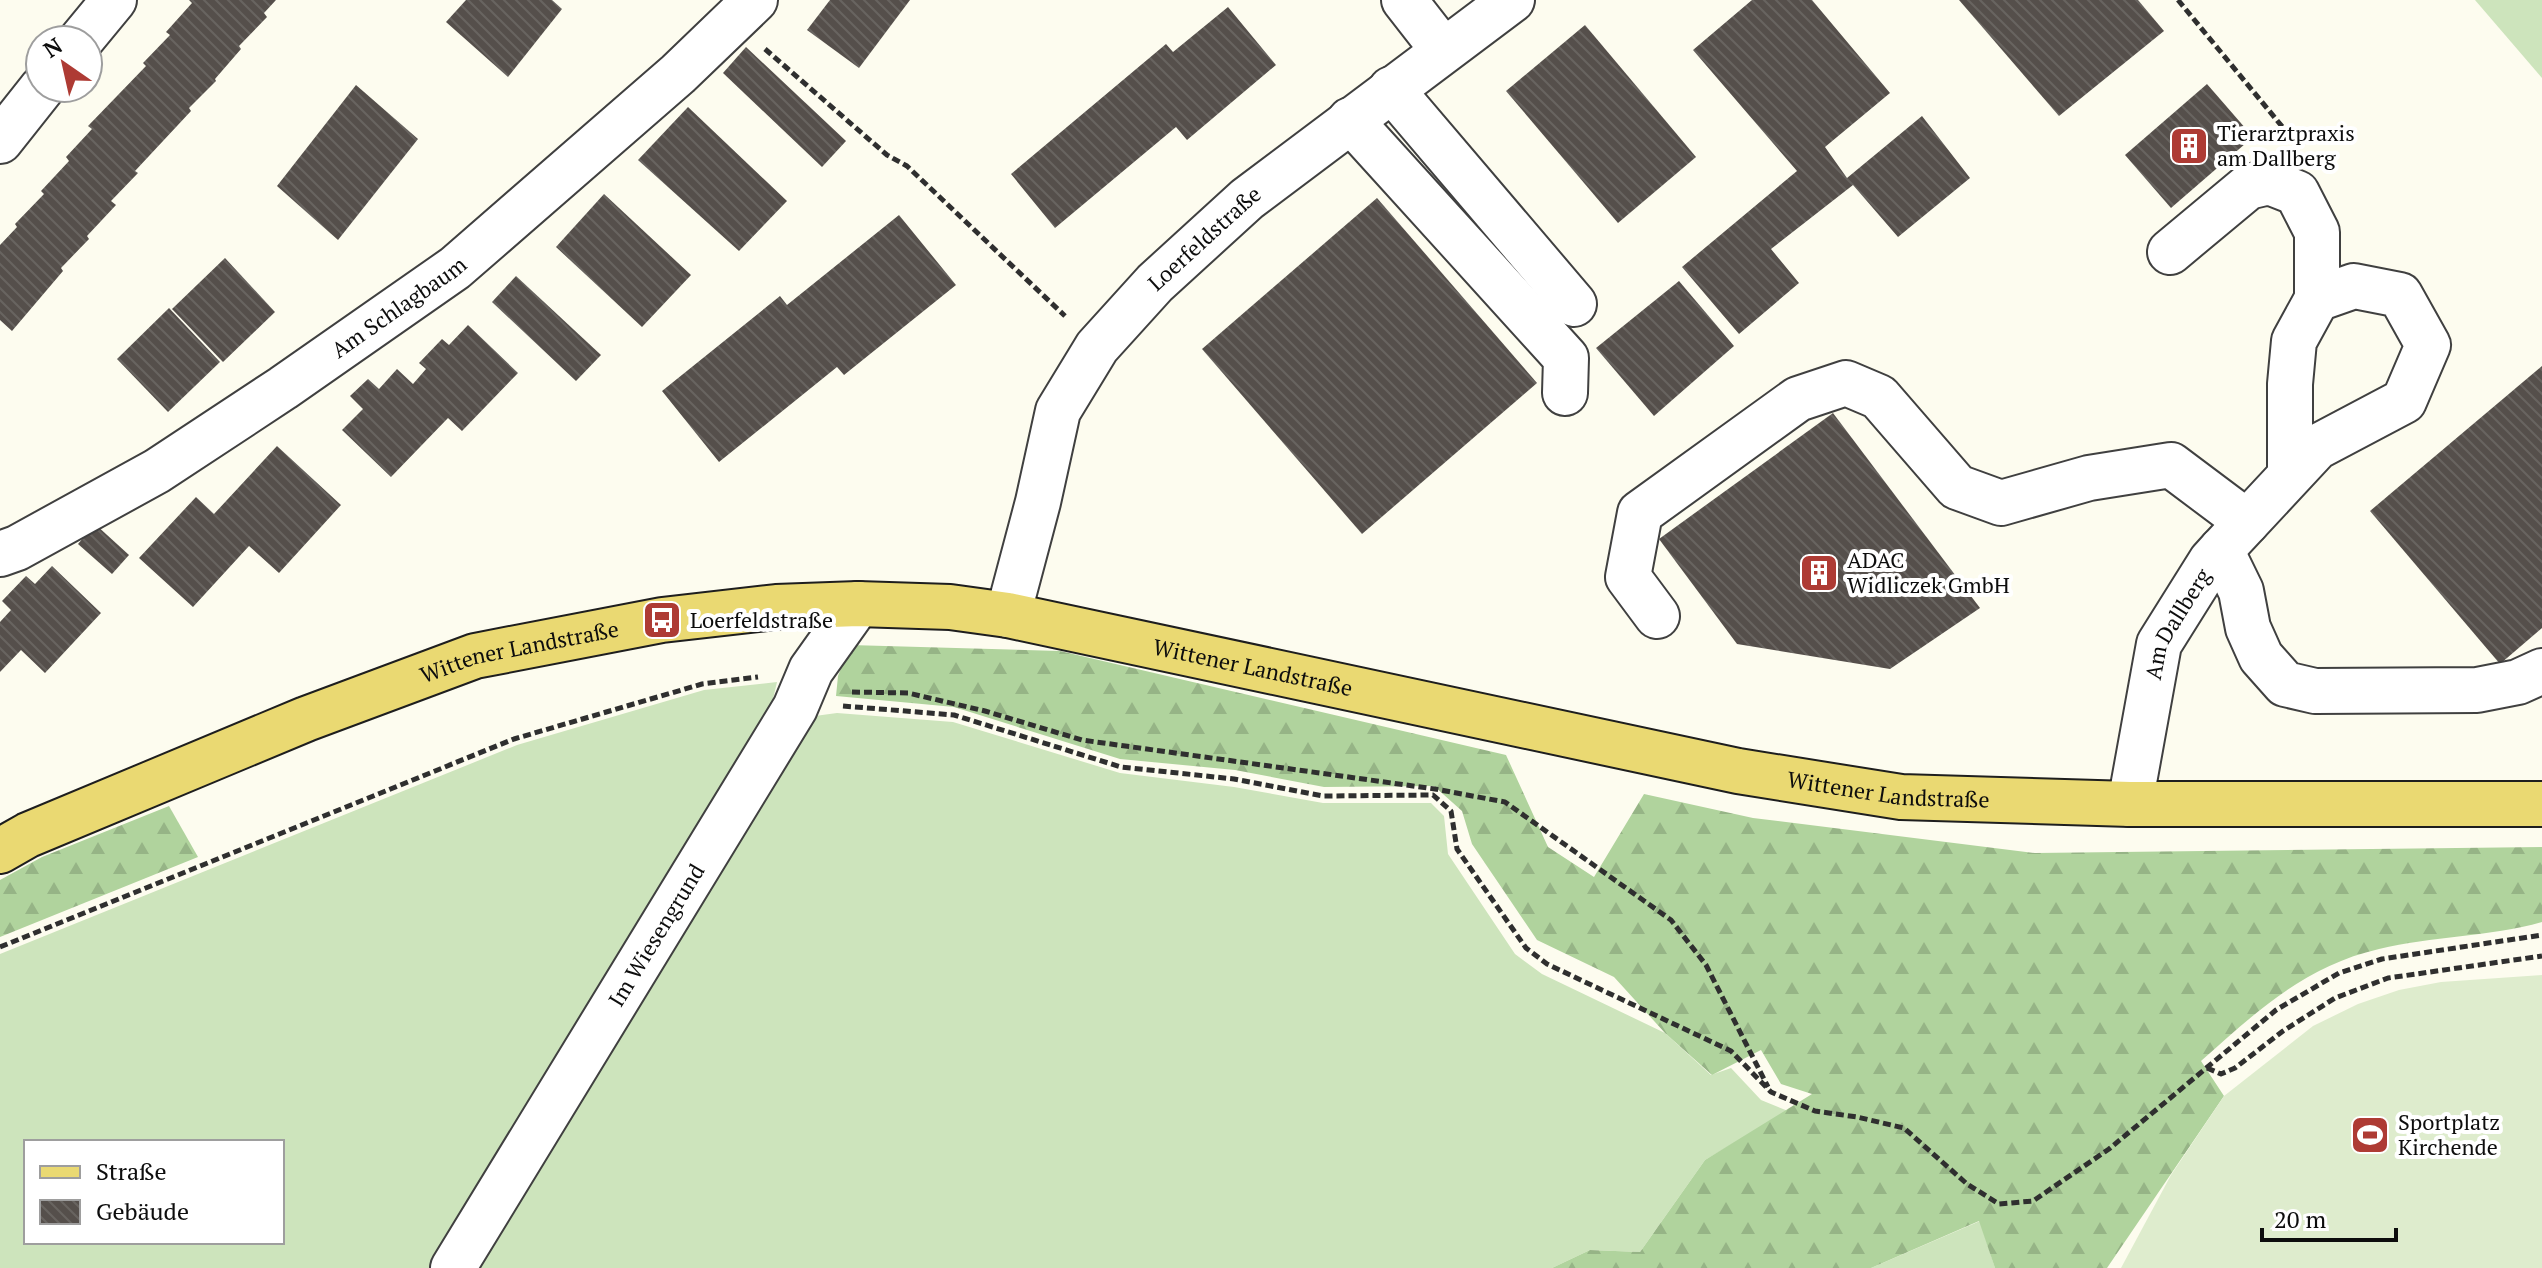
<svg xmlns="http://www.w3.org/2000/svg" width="2542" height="1268" font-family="'PT Serif',serif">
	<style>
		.grass { fill: #cde4bc; fill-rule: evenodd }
		.forest { fill: url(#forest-firs) }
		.pitch { fill: #deeccd }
		.building { fill: url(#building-back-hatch) }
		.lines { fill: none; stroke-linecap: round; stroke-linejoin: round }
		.minor-casing { stroke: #404040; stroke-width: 48 }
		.major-casing { stroke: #1e1e1e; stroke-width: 48 }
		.path { stroke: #2f2f2f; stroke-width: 5; stroke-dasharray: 8 4; stroke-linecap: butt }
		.minor { stroke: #fff; stroke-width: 44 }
		.major { stroke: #ead972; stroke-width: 44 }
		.labels { text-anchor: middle; stroke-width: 8; stroke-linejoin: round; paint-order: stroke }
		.poi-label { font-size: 22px; fill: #0d0d0d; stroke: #fff; text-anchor: start }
		.street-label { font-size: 22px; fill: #0d0d0d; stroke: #fff }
	</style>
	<defs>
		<pattern id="forest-firs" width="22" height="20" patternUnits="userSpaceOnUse" patternTransform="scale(2)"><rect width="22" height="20" fill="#b0d39d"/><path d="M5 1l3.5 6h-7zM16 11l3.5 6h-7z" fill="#96b486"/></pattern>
		<pattern id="building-back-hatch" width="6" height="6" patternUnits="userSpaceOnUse" patternTransform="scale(2)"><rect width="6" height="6" fill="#554f4b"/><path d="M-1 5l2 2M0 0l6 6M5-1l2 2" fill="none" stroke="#686460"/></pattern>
	</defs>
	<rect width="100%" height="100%" fill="#fdfcef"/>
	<!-- grass -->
	<g class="grass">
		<polygon points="2475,0 2542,0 2542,78"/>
		<path d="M777,682L767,725L440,1268H0V954L517,745L704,690ZM26,1142H282V1242H26Z"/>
		<polygon points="837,713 953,722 1120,773 1234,787 1323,803 1431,803 1444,816 1448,854 1515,954 1542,974 1665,1033 1711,1075 1731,1068 1761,1100 1788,1111 1705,1160 1640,1252 1590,1250 1552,1268 466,1268 800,718"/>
		<polygon points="1980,1221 1995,1268 1871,1268"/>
	</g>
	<!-- forest -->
	<g class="forest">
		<path d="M850,645L1060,651L1506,755L1548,847L1594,877L1644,794L1753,818L2035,853L2542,847V922C2489,937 2432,936 2379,949C2305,966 2256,1012 2201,1061L2224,1096L2107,1268H1995L1979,1221L1871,1268H1552L1590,1250L1640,1252L1705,1160L1812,1094L1781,1084L1761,1050L1712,1075L1665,1033L1614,977L1537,940L1472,844L1462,811L1434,786L1324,787L1235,770L1120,759L954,707L836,696L838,676Z"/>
		<polygon points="169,806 198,857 0,937 0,880 42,857"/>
	</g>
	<!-- pitch -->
	<polygon class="pitch" points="2542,975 2542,1268 2121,1268 2171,1175 2224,1096 2313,1026 2358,1004 2399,990 2441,982"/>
	<!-- building -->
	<g class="building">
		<polygon points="189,0 276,0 264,13 267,17 239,46 241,49 215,79 216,81 189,108 191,111 135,171 138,173 111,201 116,205 87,236 89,239 61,268 63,271 12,331 0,320 0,245 17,227 15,224 44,194 41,191 69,161 66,157 92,129 88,126 146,66 143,63 170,35 166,32 192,3"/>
		<polygon points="466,0 552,0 562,9 508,77 446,22"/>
		<polygon points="830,0 910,0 859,68 807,30"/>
		<polygon points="1752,0 1812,0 1890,93 1825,147 1847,178 1922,116 1970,178 1898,237 1853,185 1771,249 1799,283 1739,334 1682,267 1797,171 1693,50"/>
		<polygon points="1959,0 2138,0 2164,31 2059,116"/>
		<polygon points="1228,7 1276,65 1187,140 1176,127 1055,228 1011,174 1166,44 1173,52"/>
		<polygon points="1585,25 1696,157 1618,223 1506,91"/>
		<polygon points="746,47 846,141 822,167 723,73"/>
		<polygon points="2207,84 2253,137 2171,208 2125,155"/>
		<polygon points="356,85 418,139 338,240 277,186"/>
		<polygon points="688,107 787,201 739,251 638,160"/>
		<polygon points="604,194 691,275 642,327 556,247"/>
		<polygon points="1377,198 1537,383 1362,534 1202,349"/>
		<polygon points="899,215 956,285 844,375 837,367 719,462 662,391 780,296 787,305"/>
		<polygon points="225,258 275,312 223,362 172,309"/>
		<polygon points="516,276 601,355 576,381 492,302"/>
		<polygon points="1679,281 1734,346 1654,416 1596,348"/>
		<polygon points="169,308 220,362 168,412 117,359"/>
		<polygon points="468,325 518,373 462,431 448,418 391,477 342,430 363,409 350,396 368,379 379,389 397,369 413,384 426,369 419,363 442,339 449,345"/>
		<polygon points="2542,366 2542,628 2500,664 2370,511"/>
		<polygon points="1833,413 1980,608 1890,669 1737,644 1659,539"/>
		<polygon points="277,446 341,505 279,573 249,546 193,607 139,558 196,497 214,514"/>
		<polygon points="95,524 129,555 112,574 78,544"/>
		<polygon points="52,566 101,613 45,673 21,650 0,672 0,622 11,610 2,601 26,576 35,584"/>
	</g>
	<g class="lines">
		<!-- minor casing -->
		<g class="minor-casing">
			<g id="minor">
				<polyline points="1404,0 1443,50"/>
				<polyline points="81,40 114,0"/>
				<polyline points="1391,89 1574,304"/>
				<polyline points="1350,120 1566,358 1565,393"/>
				<polyline points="0,141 42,88"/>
				<polyline points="2170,252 2248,187 2269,182 2297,193 2317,232 2317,299"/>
				<polyline points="2221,550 2241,591 2248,628 2261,657 2285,684 2315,691 2477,690 2518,682 2542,671"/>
				<path id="s1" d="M0,554L17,548L157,471L283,388L455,268L678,74L755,0"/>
				<path id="s2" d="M1008,615L1038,502L1058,411L1097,347L1155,283L1247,199L1512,0"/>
				<polyline points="1657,616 1628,577 1640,513 1798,399 1846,383 1879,397 1957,487 2001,503 2089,478 2171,465 2247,522"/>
				<path id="s3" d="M2130,804L2159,644L2211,561L2221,550L2317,447L2404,401L2428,345L2400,295L2354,286L2317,299L2294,341L2290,384V476"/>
				<path id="s4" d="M453,1268L795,708L811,670L858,604"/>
			</g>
		</g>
		<!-- major casing -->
		<g class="major-casing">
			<g id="major">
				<path id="s5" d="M0,851L28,835L306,719L475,656L662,620L776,607L858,604L950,607L1008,615L1738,771L1901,797L2130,804H2542"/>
			</g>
		</g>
		<!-- path -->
		<g class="path">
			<polyline points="2178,0 2294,141"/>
			<polyline points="765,49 887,155 907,166 1065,316"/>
			<polyline points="852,692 908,693 985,711 1082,740 1435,789 1505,802 1671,920 1706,965 1768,1087"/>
			<polyline points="843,706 954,715 1121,767 1234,779 1323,796 1433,795 1451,811 1457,849 1526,948 1547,964 1731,1051 1771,1092 1815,1111 1857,1117 1904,1128 1967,1184 1999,1204 2033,1201 2109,1149 2276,1010 2339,973 2382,959 2542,935"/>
			<polyline points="0,947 514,739 702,684 758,677"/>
			<polyline points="2207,1068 2221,1074 2235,1068 2283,1031 2335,998 2388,978 2542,956"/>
		</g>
		<!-- minor -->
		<use href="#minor" class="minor"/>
		<!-- major -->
		<use href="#major" class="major"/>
	</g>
	<!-- icons -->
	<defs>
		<g id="building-square" transform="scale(2)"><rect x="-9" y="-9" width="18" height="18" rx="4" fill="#ae3b34" stroke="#fff"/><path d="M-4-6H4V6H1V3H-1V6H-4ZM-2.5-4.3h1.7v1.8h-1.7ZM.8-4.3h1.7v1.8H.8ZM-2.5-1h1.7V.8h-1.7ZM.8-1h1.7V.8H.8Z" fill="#fff"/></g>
		<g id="bus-square" transform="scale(2)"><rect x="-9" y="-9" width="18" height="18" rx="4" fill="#ae3b34" stroke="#fff"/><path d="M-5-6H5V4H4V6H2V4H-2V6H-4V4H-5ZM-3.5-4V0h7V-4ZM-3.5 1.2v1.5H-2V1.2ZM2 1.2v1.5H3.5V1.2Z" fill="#fff"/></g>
		<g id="stadium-square" transform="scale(2)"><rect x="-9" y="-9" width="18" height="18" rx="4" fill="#ae3b34" stroke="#fff"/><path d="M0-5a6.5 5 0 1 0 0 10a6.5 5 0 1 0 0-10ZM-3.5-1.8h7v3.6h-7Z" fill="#fff"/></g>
	</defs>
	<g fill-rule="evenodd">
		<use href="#building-square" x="2189" y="146"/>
		<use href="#building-square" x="1819" y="573"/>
		<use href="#bus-square" x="662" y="620"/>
		<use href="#stadium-square" x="2370" y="1135"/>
	</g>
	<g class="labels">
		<!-- poi labels -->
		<g class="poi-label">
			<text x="2217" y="141">Tierarztpraxis<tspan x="2217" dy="25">am Dallberg</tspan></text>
			<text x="1847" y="568">ADAC<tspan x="1847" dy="25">Widliczek GmbH</tspan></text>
			<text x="690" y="628">Loerfeldstraße</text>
			<text x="2398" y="1130">Sportplatz<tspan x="2398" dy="25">Kirchende</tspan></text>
		</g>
		<!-- street labels -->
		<g class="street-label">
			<text dy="8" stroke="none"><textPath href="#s2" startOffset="438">Loerfeldstraße</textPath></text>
			<text dy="8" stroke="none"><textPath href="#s1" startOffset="470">Am Schlagbaum</textPath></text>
			<text dy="8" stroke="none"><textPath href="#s3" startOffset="188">Am Dallberg</textPath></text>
			<text dy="8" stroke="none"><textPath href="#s5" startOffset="558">Wittener Landstraße</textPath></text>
			<text dy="8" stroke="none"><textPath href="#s5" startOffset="1302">Wittener Landstraße</textPath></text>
			<text dy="8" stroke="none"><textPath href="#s5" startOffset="1950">Wittener Landstraße</textPath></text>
			<text dy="8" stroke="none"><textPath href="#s4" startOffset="390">Im Wiesengrund</textPath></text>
		</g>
	</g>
	<!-- legend -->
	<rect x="24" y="1140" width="260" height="104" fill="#ffffff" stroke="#9e9e9e" stroke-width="2"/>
	<rect x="40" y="1166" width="40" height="12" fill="#ead972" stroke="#9e9e9e" stroke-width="2"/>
	<text x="96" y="1180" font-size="24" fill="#0d0d0d">Straße</text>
	<rect x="40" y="1200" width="40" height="24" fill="url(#building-back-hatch)" stroke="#9e9e9e" stroke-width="2"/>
	<text x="96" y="1220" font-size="24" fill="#0d0d0d">Gebäude</text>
	<!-- north arrow -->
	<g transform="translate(64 64) rotate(326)"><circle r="38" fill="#ffffff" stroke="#9e9e9e" stroke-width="2"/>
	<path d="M0-6L14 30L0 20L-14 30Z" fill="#ae3b34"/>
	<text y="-12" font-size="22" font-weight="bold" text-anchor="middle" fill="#0d0d0d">N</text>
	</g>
	<!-- scale -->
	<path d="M2262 1228v12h134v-12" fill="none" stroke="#0d0d0d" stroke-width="4"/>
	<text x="2274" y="1228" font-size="24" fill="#0d0d0d" stroke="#ffffff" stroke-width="6" paint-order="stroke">20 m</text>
</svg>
